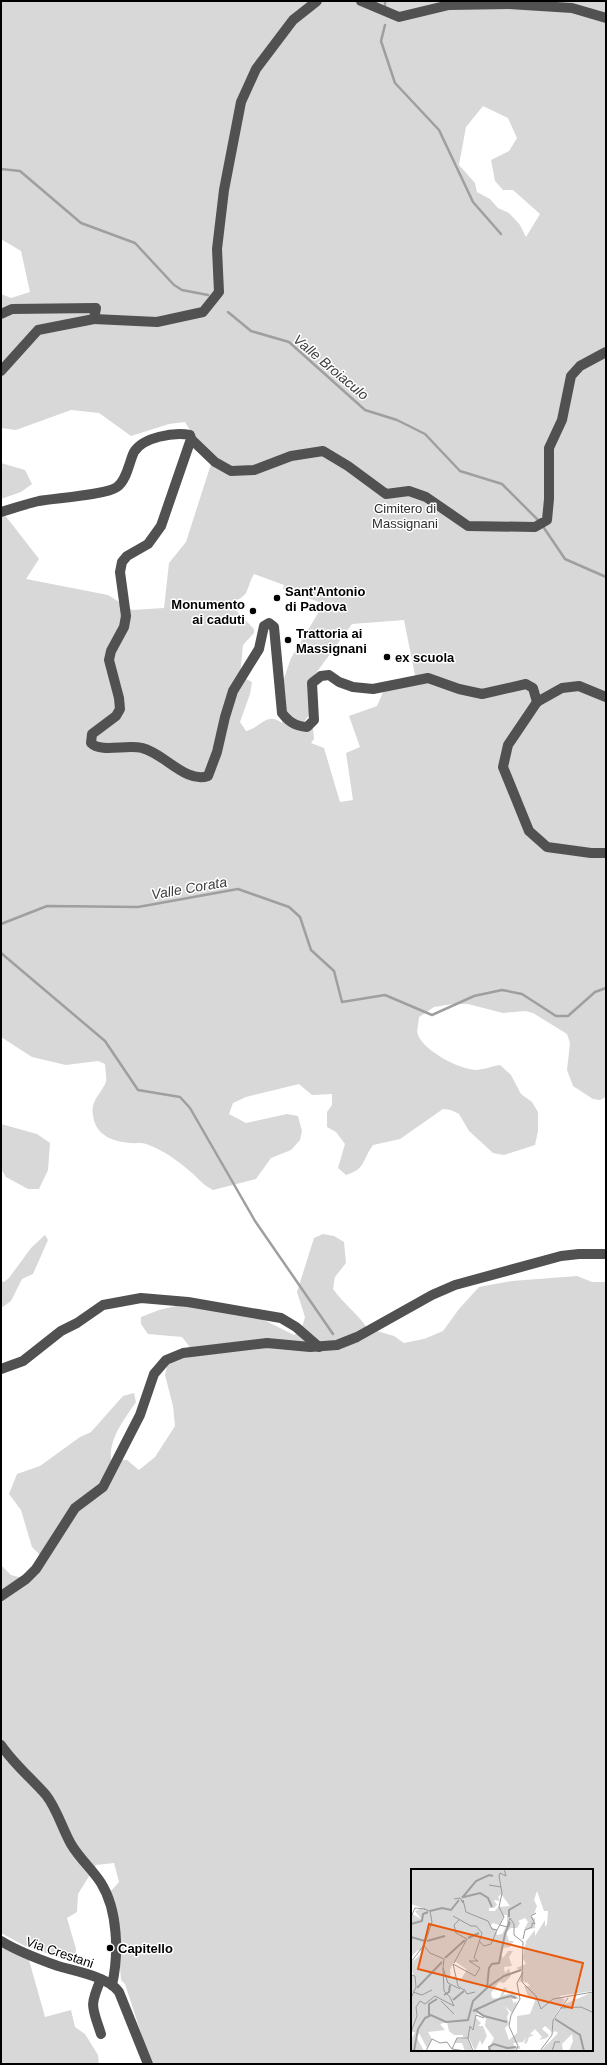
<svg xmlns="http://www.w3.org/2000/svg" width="607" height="2065" font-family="Helvetica,sans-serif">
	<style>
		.green { fill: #d8d8d8; fill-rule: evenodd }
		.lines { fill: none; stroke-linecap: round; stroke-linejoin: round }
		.stream { stroke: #9f9f9f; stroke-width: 2.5 }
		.minor { stroke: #515151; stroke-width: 10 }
		.poi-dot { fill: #000; stroke: #fff; stroke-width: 1.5 }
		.labels { text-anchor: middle; stroke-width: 3; stroke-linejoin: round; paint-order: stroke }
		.park-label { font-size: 13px; fill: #2f2f2f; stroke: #fff }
		.poi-label { font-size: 13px; font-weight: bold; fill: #000; stroke: #fff; text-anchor: start }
		.street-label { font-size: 13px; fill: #000; stroke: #fff }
		.water-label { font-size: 14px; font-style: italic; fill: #404040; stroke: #fff }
		.inset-river { fill: none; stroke: #9f9f9f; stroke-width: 2 }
		.inset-road { fill: none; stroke: #999; stroke-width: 1 }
		.view { fill: #e8590c; fill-opacity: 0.15; stroke: #e8590c; stroke-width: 2 }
		.inset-edge { fill: none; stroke: #000; stroke-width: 2 }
	</style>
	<rect width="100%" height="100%" fill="#fff"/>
	<!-- green -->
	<g class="green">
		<path d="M1,1H606V1097L600,1100L593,1099L573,1086L567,1070L570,1043L567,1034L533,1013L525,1011L503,1013L468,1004H453L434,1007L419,1017C419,1022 416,1031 418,1035C424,1051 459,1069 475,1070C483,1070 492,1066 500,1065L511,1075L521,1094L532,1102L538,1112V1131L535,1145L504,1155L493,1153L469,1131L459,1114L451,1110L443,1109L400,1139L373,1145C362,1160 366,1169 346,1175L338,1168L345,1144L336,1132L327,1127V1112L332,1105V1094L312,1095L299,1084L246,1097L233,1103L229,1114L246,1123L287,1114L298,1116L302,1131L300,1140L291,1150L271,1158L256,1179L213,1190C203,1185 200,1180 192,1173C178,1161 164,1150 146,1144C141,1142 136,1144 131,1143C113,1142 95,1135 93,1115C90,1101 101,1094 106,1082C107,1077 105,1069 105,1064L98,1061L66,1065L32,1057L1,1037V510L39,559L26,579L108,595L132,610L164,608L169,563L186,542L211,464L185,422L169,424L131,436L99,413L71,410L16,430L1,428V294L11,298L30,292L21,251L1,239ZM483,106L508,118L517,138L509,151L491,160L495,181L503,190H513L540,214L526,237L520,225L509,213L498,208L490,199L477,192L475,183L459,165L466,127ZM254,574L284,585L283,589L319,602L320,610L291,658L281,687L282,723C266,711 261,728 246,731L240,722L250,694L252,682L240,676L243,645L254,633V629L229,603C252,595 244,592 254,574ZM404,620L416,680L387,683L377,706L349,716L360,747L346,753L353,800L340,802L324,748L311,743L314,739L313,728L303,723L311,713L308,684L352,624Z"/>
		<polygon points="1,463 25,470 32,484 21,492 1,499"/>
		<polygon points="1,1124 37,1134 50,1143 48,1170 39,1189 28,1189 6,1177 1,1169"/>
		<path d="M323,1234L334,1236L344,1242L346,1263L335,1277L333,1289C343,1303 357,1313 367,1328L394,1336L404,1343L424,1339L443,1331L459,1309L479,1287L512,1281L577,1276L592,1282H606V2064H151L125,1984L121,1980L117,1927L110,1892L119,1882L114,1863L96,1865L78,1894L77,1912L67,1918L76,1949L74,1963L23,1945L1,1933V1565L11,1575L22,1578L42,1557L32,1547L21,1510L9,1494L17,1474L40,1466L80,1437L91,1432L123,1396L134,1393L136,1402C124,1420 109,1438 111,1460H127L139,1470L155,1457L175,1426L173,1406L165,1375L168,1362L187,1349L189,1346L182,1337L148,1334L141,1324V1317L159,1310L184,1304L246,1314L266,1321L294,1335L301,1331L305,1317L297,1292L314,1238ZM412,1870H592V2050H412Z"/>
		<polygon points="45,1235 48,1240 33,1274 22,1279 11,1301 1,1308 1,1281 4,1282 9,1278 31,1248"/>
		<polygon points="1,1946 29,1960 45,2017 71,2010 75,2027 85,2034 98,2055 99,2064 1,2064"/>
	</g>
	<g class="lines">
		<!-- stream -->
		<g class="stream">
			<polyline points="385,1 385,5"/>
			<polyline points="385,25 381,41 395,83 439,130 473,202 501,234"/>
			<polyline points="1,169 20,171 81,223 135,243 174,285 182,290 208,295"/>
			<polyline points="228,312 251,331 289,342 365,410 397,420 425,434 460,471 502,484 539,521"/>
			<polyline points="542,525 565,559 606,577"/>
			<polyline points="1,924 47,906 138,907 238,889 289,907 300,917 311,950 334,971 342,1002 385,995 432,1015 474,996 502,990 522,994 556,1016 568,1016 595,992 606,988"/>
			<polyline points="1,953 105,1041 138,1090 180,1097 190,1108 255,1221 333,1334"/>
		</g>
		<!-- minor -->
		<g class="minor">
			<polyline points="361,1 399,17 449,5 509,4 572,8 606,18"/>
			<polyline points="1,314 12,309 96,308 94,319 38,330 1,371"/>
			<polyline points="94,319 157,322 203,312 219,292 217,249 224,190 241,102 256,69 293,20 317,1"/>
			<polyline points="191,439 215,462 231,471 254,470 291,456 323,451 348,466 386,494 409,491 426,497 468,526 535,527 547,520 549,499 549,448 562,420 571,376 580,366 606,352"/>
			<path d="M1,512C14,508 26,504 39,501C55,498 106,495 117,487C127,480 129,462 134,452C143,437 174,432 190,435L191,439L161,526L148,544L127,556L122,562L120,572L126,616L124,627L111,651L109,660L119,698L120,709L116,716L92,734L91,743C101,753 127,744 142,748C164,753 186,784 208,776L217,752L225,717L233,691L259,649L264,626L269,623L274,627L282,713C289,722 295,726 307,727L314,720L312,683L321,676L329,675L339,682L353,687L373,689L428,678L459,689L482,694L526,684L533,688L537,702"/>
			<polyline points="537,702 508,745 503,767 529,831 547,847 591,853 606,853"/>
			<polyline points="537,702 562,688 579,686 606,697"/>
			<polyline points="1,1369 23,1361 61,1331 77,1323 103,1305 141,1298 188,1302 281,1318 296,1327 319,1347"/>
			<polyline points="1,1596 26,1579 36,1569 75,1508 103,1487 140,1415 154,1374 166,1360 183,1353 267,1343 310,1347 337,1345 357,1337 432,1295 455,1285 561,1256 579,1254 606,1254"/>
			<path d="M1,1745C14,1764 31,1778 46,1795C57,1809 62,1828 71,1844C79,1858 92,1869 101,1883C118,1910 119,1954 112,1985"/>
			<path d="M1,1941C19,1952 38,1959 58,1966C75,1971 109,1977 119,1992L148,2064"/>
			<path d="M101,2034C92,2006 89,2007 101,1979"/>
		</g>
	</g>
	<!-- markers -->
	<g class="poi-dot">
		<circle cx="277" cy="598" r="4"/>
		<circle cx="253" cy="611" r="4"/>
		<circle cx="288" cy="640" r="4"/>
		<circle cx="387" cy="657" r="4"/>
		<circle cx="110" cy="1948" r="4"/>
	</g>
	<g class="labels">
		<!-- park labels -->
		<g class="park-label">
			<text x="405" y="513">Cimitero di<tspan x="405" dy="15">Massignani</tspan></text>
		</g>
		<!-- poi labels -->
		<g class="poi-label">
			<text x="285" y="596">Sant'Antonio<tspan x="285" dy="15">di Padova</tspan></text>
			<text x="245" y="609" text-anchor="end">Monumento<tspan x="245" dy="15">ai caduti</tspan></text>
			<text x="296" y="638">Trattoria ai<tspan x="296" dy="15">Massignani</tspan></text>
			<text x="395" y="662">ex scuola</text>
			<text x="118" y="1953">Capitello</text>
		</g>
		<!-- street labels -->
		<g class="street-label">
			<text transform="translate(60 1952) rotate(19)" y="5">Via Crestani</text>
		</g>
		<!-- water labels -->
		<g class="water-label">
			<text transform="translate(331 367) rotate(40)" y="5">Valle Broiaculo</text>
			<text transform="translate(189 888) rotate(-10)" y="5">Valle Corata</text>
		</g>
	</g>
	<!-- overview -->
	<g transform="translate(411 1869)">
		<rect width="182" height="182" fill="#fff"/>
		<path d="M0,0H182V122L148,127L154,131L142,150L141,163L134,157L131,160L138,166L136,169L128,171L131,168L124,160L119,165L123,166L118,168L116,174L113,175L115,169L112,173L102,174L104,178L109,177V180L114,182L105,179L104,182H72L77,181L83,169L74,157L75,149L66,144L64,148L70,154L67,157H72L76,167L71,176L69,171L64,182L58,169L52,168V166H43L38,162L36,153L29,155L34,161L17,163L21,170L16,179L8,164L6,169L13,182H0V171L4,163H1L0,167V109L2,106L0,94L9,86L10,82L7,81L0,88V44L10,50L4,42L11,39L0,35ZM126,22L133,42H137L136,55L134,58V51L124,67V61L115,72L112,89L115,95L105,99L111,102L108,114L110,112L117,114L119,117H113L117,127L125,129L119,145L106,147V164L98,171L94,159L98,155L96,148L98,144L94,137L101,144L106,134L104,132L103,135L101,130H108L100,120L102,124L92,126L96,120L93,118L88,130L81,129L80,124L88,113L93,114L100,107L98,99L94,104L93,98L101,97L98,88L102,82H97L92,89L90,85L92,79L99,78L103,72H98L95,63L100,59H106L109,54L107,52L114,49L117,53L113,61L124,59V50L119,47L123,45L126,37L123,31ZM90,25L99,37L87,38L84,42H78V39H83L86,36L83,31L89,32L87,28ZM93,46H96V56L91,65L86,66L85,61L79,57L82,54L88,56ZM45,93L55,100V102L51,109L45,110L43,107L40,110L39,101L42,94ZM182,123L181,182H158L162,172L161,165L151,175L152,182H130L147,164L144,162L142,164V152L154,135ZM57,169L61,182H54L51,174H44L45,170Z" fill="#d8d8d8" fill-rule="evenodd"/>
		<path class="inset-river" d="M53,28L69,24L77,29L81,38M51,29L65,12L78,6L82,7M19,42L31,39L40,41L48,31M98,48V41L110,34M0,55L11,52L12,45L17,43M0,68L14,72M57,69L68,64M16,72L34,67M34,89L54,71M77,118L93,107L110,101M6,119L31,93M33,126L38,123L39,116M42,131L53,122M64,141L73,147L96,153M62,142L88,130L100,127L105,129M18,146V135L26,130M144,150L169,166L173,182M3,182L7,160L14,149L20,146L35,153L57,151L62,132L76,119L78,99L81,95L88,94L94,65L99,53M79,182L78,178L83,175L96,179L105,178"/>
		<path class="inset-road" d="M78,16L90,18M43,30L49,29L52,34V31L55,43L77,52L81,60L86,61L93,48L88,38L91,24L88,7L89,4L95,7L93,0M13,40L19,42L21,53L13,77L19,84L33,90L32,99M42,47L60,57H65L71,64L63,89L67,92H58L69,99L64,107L42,95L47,117L53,121M0,48L4,39L14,40M89,56L96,58L99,49L103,55V66L112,73L111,113L125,127L130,140L142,130L182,123M112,70L114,61L121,58V54L124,55L120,47L125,44M69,73L73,77L80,75L86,61M0,93L13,76M43,94L56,70L45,64L43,56L49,50M0,106L4,107L5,118L0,129M53,120L56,125L64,123M2,123L11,126L21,121M30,132L43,145M149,139L170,138L181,143M0,163L6,147L5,138L9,132L14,135L24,127L43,137L39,128L33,122L32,99L37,114L49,120M57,169L59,157L62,161L65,146L73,149M41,180L54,182M15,182L21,170L29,174L36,173L41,180L46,169H57L62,182M105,182L107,177L98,157L100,146L109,130L106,114L112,103M129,182L141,166L142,151L157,129M141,182L144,173H149"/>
		<path class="view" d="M18,55L172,94L161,139L7,100Z"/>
		<rect width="182" height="182" class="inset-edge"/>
	</g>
	<!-- border -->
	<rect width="607" height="2065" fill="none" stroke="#000000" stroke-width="4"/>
</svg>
